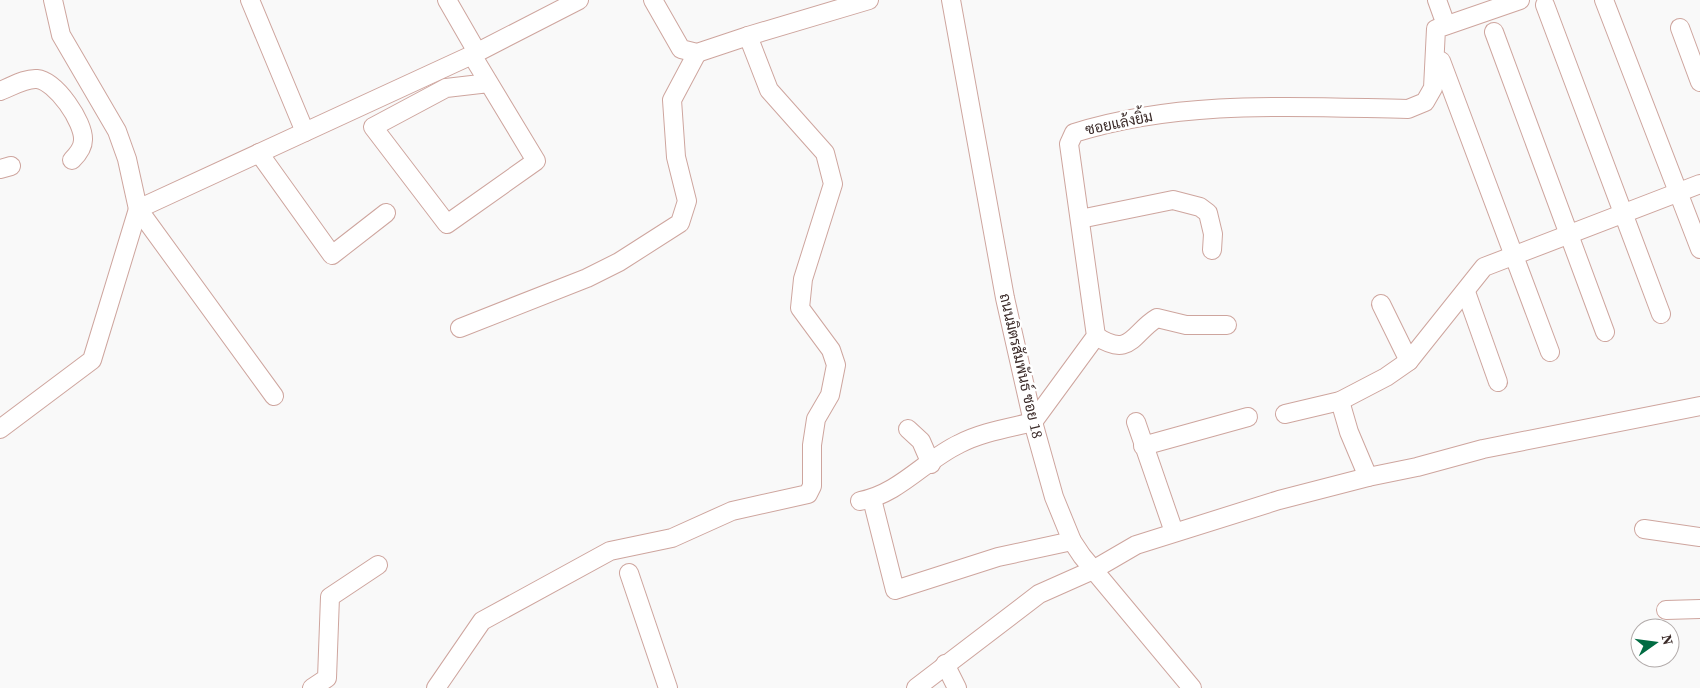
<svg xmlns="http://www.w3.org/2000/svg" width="1700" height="688" font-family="'Source Serif 4',Sarabun,serif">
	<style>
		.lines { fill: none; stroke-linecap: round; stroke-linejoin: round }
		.minor-casing { stroke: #cea59e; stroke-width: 20 }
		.minor { stroke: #fff; stroke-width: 18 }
		.labels { text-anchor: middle; stroke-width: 5; stroke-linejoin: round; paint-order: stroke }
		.street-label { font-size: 15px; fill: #3b2b29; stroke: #fff }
	</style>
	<rect width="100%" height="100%" fill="#f9f9f9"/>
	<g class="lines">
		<!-- minor casing -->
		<g class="minor-casing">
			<g id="minor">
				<polyline points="53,0 61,35 117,131 127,159 138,209 472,55 579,0"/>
				<polyline points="250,0 305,132"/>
				<polyline points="447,0 477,52"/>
				<polyline points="653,0 681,49 697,53 748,36 869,0"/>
				<polyline points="951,0 1005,298 1033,422 1054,497 1072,541 1082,556 1192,688"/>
				<polyline points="1437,0 1446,25"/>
				<polyline points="1604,0 1700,249"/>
				<polyline points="1545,5 1661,314"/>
				<polyline points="1680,28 1700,82"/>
				<polyline points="1494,32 1605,332"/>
				<polyline points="472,55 536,161 447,224 373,127 446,88 489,83"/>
				<polyline points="1441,61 1550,352"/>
				<path d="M0,91C11,87 25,78 37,79C56,81 84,122 83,140C83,148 77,155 72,160"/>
				<polyline points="259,153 332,255 386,213"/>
				<polyline points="0,169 11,166"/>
				<polyline points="138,209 274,396"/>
				<polyline points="1080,219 1173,200 1200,207 1208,213 1213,234 1212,250"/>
				<polyline points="1466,292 1498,382"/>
				<polyline points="1381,304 1409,361"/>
				<polyline points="460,328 587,278 619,262 680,223 687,201 676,157 672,100 697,53"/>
				<path d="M1096,336C1131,359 1133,332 1157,318L1186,325H1227"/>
				<polyline points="1340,401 1349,432 1368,477"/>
				<polyline points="1285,414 1340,401 1386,377 1409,361 1484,267 1700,184"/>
				<polyline points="1136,422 1174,532"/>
				<polyline points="0,429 92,360 138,209"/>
				<polyline points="908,429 921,441 931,464"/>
				<polyline points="1143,446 1248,417"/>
				<polyline points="872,499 895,590 998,557 1072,541"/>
				<path d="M860,501C899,494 925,460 959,444C982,432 1009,428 1033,422L1096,336L1069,144L1074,133C1182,99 1297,107 1408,109L1425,102L1433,88L1436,29L1520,0"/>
				<polyline points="1644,529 1700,537"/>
				<polyline points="629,573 668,688"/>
				<polyline points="1666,610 1700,609"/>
				<polyline points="945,664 957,688"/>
				<polyline points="312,688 327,678 330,597 378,565"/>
				<polyline points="436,688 482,621 610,551 672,538 732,511 808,494 812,486 812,445 816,419 830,395 836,365 831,350 800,308 803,279 833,184 825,153 769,90 748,36"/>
				<polyline points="916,688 1039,594 1093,570 1136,545 1279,500 1368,477 1417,467 1483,449 1700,406"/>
			</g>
		</g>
		<!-- minor -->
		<use href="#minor" class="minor"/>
	</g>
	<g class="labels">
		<!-- street labels -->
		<g class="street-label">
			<text transform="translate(1119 123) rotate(-12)" y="5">ซอยแล้งยิ้ม</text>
			<text transform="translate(1021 366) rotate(77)" y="5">ถนนมิตรสัมพันธ์ ซอย 18</text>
		</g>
	</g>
	<!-- north arrow -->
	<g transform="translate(1655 643) rotate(76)"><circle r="24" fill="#ffffff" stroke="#b1aaa9"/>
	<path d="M0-4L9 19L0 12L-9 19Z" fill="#006b42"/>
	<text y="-8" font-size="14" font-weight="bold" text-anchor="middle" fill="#3b2b29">N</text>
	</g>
</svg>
